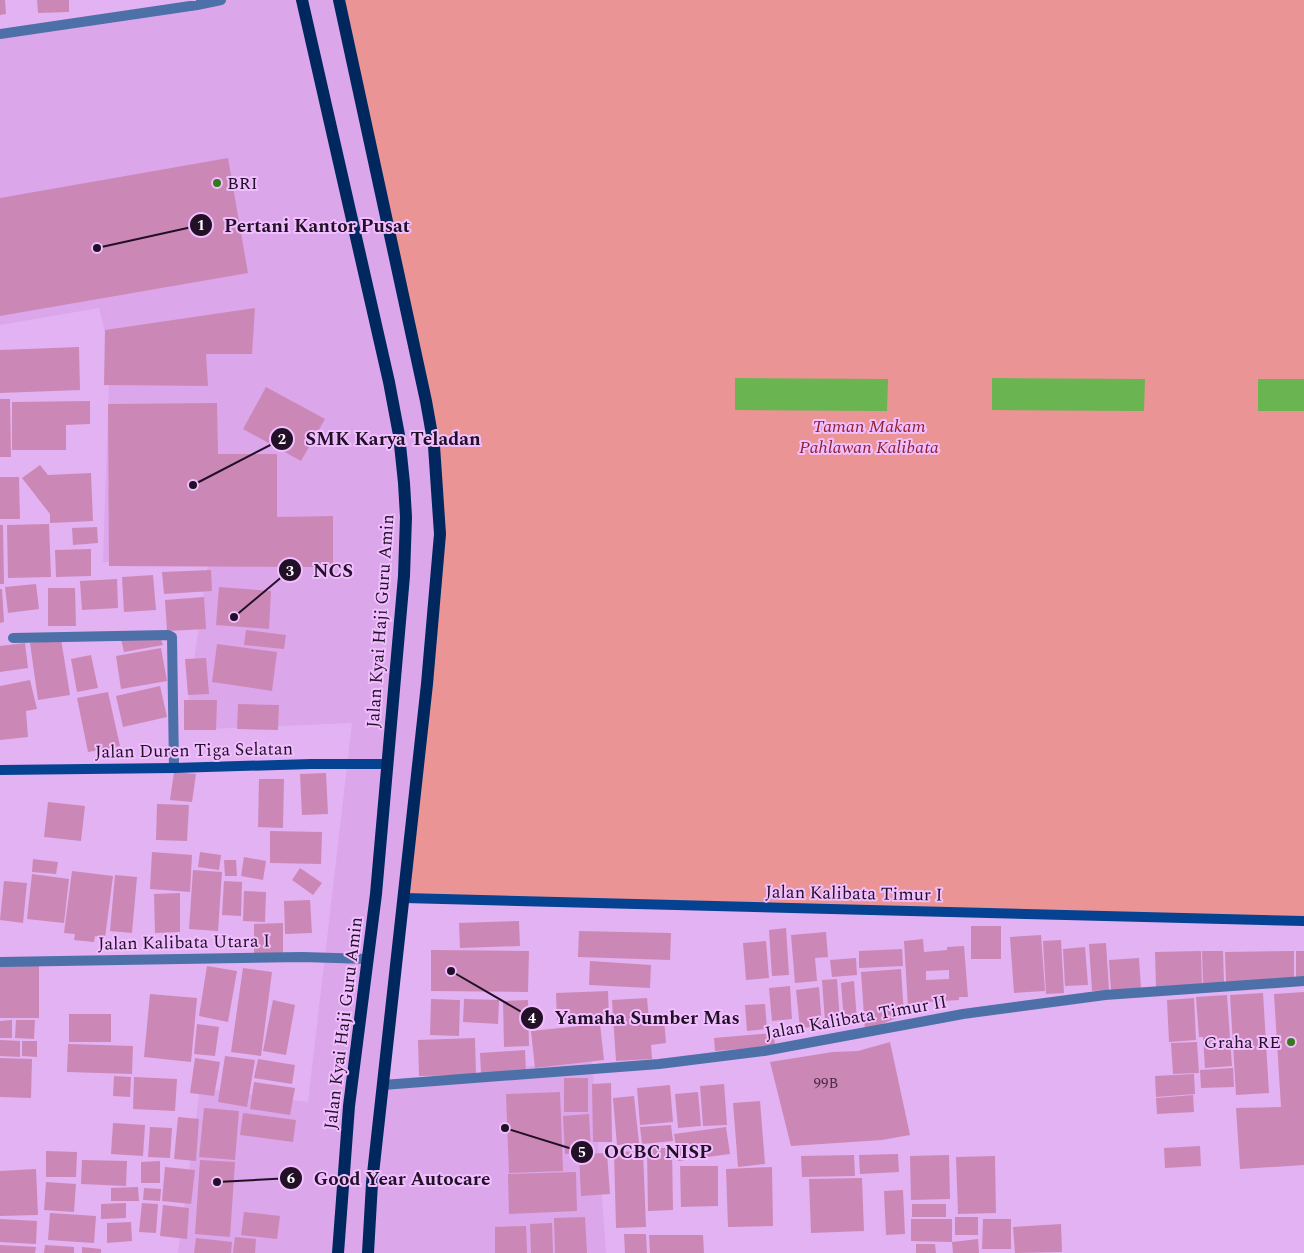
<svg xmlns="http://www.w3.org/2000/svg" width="1304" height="1253" font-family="Spectral,serif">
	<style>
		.built { fill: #dca6eb }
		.green { fill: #eb9495 }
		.water { fill: #6ab452 }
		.building { fill: #cb88b6; fill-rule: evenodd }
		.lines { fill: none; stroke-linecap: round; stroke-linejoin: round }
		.street { stroke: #4c70a7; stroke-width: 10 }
		.secondary { stroke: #064292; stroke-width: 10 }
		.primary { stroke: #01275f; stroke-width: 12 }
		.poi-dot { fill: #35791b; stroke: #f1bfff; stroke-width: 2 }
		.labels { text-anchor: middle; stroke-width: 4; stroke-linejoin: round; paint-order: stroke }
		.number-label { font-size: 15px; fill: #4c2e4b }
		.poi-label { font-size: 18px; fill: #221027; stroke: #f1bfff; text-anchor: start }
		.park-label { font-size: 18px; font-style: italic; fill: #912231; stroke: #f1bfff }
		.street-label { font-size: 18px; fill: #221027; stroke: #f1bfff }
		.leader { fill: none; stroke: #221027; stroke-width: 2 }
		.callout-dot { fill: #221027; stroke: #f1bfff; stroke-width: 2 }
		.mark-label { font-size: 15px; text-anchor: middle; font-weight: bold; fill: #fff }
		.callout-label { font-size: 19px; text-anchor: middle; font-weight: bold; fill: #221027; stroke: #f1bfff; stroke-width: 4; stroke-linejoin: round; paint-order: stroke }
	</style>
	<rect width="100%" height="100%" fill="#e3b2f2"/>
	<!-- built -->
	<polygon class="built" points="215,0 339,0 434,446 439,544 384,1085 592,1058 606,1253 178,1253 200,1088 308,1102 352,723 184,730 208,563 103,562 110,353 99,308 0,325 0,35"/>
	<!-- green -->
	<polygon class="green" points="339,0 1304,0 1304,922 404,898 439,544 434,446"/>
	<!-- water -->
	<g class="water">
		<polygon points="735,378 888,379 887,411 735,410"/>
		<polygon points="992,378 1145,379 1144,411 992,410"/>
		<rect x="1258" y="379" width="46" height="32"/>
	</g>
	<!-- building -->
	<g class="building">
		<polygon points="0,0 5,0 6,14 0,15"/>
		<polygon points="37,0 69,0 69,12 38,13"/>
		<polygon points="228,158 248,273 0,316 0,198"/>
		<polygon points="255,308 252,354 206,354 208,386 104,385 105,330"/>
		<polygon points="79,347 80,390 0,393 0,350"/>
		<polygon points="266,387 325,419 301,461 243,429"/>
		<polygon points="0,399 10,399 11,457 0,457"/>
		<polygon points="90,401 90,424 66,425 66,450 12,450 12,402"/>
		<polygon points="217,403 218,454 277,454 277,517 333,516 333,567 109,566 108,404"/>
		<polygon points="40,465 48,475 91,473 93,521 50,523 50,514 22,478"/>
		<polygon points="0,477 19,477 20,519 0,519"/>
		<polygon points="49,524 51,577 8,578 7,525"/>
		<polygon points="0,525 3,525 4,584 0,584"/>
		<polygon points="97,527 98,543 73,545 72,528"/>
		<polygon points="91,549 91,576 56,577 55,550"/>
		<polygon points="211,570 212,591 164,594 162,572"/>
		<polygon points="153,575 156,610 124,612 122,577"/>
		<polygon points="117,579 118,608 82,610 80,581"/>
		<polygon points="36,584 39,609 8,613 5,587"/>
		<polygon points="219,587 271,591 269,629 216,625"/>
		<polygon points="48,588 75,588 76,626 48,626"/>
		<polygon points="0,589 2,589 4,622 0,623"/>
		<polygon points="204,597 206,629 167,631 165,600"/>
		<polygon points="246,630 286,635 284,649 244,645"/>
		<polygon points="160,637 163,645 124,652 121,639"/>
		<polygon points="61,639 70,695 38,700 30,643"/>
		<polygon points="25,643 28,668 0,672 0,646"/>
		<polygon points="217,644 277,652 272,691 212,682"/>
		<polygon points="161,648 167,681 121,689 116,656"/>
		<polygon points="91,655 98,688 77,692 71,659"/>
		<polygon points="206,658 209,694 188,695 185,659"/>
		<polygon points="30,680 37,709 26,711 28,737 0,740 0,686"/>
		<polygon points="160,686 167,717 123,727 116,696"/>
		<polygon points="108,692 120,746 88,752 77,698"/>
		<polygon points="184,700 217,700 216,730 184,730"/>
		<polygon points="238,704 279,705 278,730 237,729"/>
		<polygon points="174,772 196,774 192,802 170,800"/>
		<polygon points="326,773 328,814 302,815 300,774"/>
		<polygon points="259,779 284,779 283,828 258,827"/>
		<polygon points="48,802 85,806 81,841 44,837"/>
		<polygon points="157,804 189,805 187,841 156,840"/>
		<polygon points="270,831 322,832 321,864 270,863"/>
		<polygon points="152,852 192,855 190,892 150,889"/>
		<polygon points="200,852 221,855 219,870 198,867"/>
		<polygon points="244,857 266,861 263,880 241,876"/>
		<polygon points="33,859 58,862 56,874 32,872"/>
		<polygon points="224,860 236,860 237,876 225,876"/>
		<polygon points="300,868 322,883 313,895 292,880"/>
		<polygon points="193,870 222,872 218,931 189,929"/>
		<polygon points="72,871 113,876 105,938 95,936 94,942 74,940 75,934 64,933"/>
		<polygon points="32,874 69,879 64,923 27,919"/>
		<polygon points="115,875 137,877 132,933 110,931"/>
		<polygon points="4,881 27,883 23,923 0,920"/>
		<polygon points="224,881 242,882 241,916 222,915"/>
		<polygon points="244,891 266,892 265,922 243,921"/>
		<polygon points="180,893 180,932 155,933 154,894"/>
		<polygon points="310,900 312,933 285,934 284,901"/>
		<polygon points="519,921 520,946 460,948 459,923"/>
		<polygon points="283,923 283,953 254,953 254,924"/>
		<rect x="971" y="926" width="30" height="33"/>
		<polygon points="786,928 789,975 772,976 769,930"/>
		<polygon points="579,931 671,933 670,960 578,957"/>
		<polygon points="826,932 828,957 815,958 817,981 795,983 791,935"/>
		<polygon points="1041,935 1045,991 1014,993 1010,937"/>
		<path d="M923,939L924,952L947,950V947L964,946L968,997H959V1000L928,1002V1005L908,1007L904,941ZM949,970V979L926,980V971Z"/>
		<polygon points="1061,940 1064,993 1046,994 1043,941"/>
		<polygon points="766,941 769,978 746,980 743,943"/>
		<polygon points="1106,943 1109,990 1092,991 1089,944"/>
		<polygon points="1085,947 1088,985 1065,986 1063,949"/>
		<polygon points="902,949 903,966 859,968 859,951"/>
		<polygon points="431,950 529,951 528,992 431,991"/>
		<polygon points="1201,951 1202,986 1156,987 1155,952"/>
		<polygon points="1202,951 1223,951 1224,983 1203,983"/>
		<polygon points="1294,951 1294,981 1226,982 1225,952"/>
		<rect x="1296" y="951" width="8" height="29"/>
		<polygon points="856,958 857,975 832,977 830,960"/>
		<polygon points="1139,958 1141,989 1111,991 1109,960"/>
		<polygon points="590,961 651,965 650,988 589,985"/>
		<rect x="0" y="963" width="39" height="55"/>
		<polygon points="207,966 237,971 228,1022 199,1016"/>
		<polygon points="243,968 272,972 261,1056 231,1052"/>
		<polygon points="901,969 904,1015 865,1031 861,972"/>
		<polygon points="837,979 840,1021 825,1022 822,980"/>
		<polygon points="854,981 857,1021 844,1022 841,983"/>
		<polygon points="790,986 792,1019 772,1021 769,988"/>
		<polygon points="819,987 822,1026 800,1028 796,990"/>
		<polygon points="608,991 609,1019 557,1020 556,993"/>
		<polygon points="1304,992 1304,1165 1240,1169 1236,1108 1281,1107 1274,994"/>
		<polygon points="1263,993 1269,1093 1236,1095 1230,995"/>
		<polygon points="150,994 197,998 191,1062 144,1057"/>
		<polygon points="1227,995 1232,1066 1205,1068 1203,1037 1199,1037 1196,997"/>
		<polygon points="647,998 649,1020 664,1019 666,1043 651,1045 652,1059 616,1061 612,1000"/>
		<polygon points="1194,998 1196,1040 1169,1042 1167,1000"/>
		<polygon points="431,999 460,1000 459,1036 430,1035"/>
		<polygon points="464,999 499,1000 498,1024 463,1022"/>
		<polygon points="273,1000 295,1005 286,1055 263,1051"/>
		<polygon points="528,1000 529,1046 504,1047 503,1001"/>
		<polygon points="765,1004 767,1029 747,1031 745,1005"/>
		<rect x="69" y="1014" width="42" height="28"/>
		<polygon points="12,1020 12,1038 0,1038 0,1021"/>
		<polygon points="16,1020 35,1020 34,1039 15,1038"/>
		<polygon points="197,1024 219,1027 215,1056 194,1054"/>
		<polygon points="600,1024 604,1060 535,1068 531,1031"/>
		<polygon points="774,1033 775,1046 715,1051 714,1038"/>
		<polygon points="475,1038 476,1075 419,1076 418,1040"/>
		<polygon points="0,1040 20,1041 20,1057 0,1056"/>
		<polygon points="22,1041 37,1041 37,1057 22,1056"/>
		<polygon points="890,1042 910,1135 882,1140 791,1146 770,1062 833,1052 858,1051"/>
		<polygon points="1197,1042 1199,1073 1173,1074 1171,1043"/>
		<polygon points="68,1044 133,1046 132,1074 67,1072"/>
		<polygon points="525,1050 526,1072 481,1074 480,1053"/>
		<polygon points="225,1056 255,1060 247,1107 218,1102"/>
		<polygon points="0,1058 32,1059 31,1098 0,1097"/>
		<polygon points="195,1058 220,1062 214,1096 190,1093"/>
		<polygon points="258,1059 295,1065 292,1084 254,1078"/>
		<polygon points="1233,1068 1234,1087 1201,1088 1200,1070"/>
		<polygon points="1194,1074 1195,1094 1156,1097 1155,1076"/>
		<polygon points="114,1076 131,1077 130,1097 113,1096"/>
		<polygon points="134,1077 177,1079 175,1111 133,1109"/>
		<rect x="564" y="1078" width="24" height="34"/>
		<polygon points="254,1082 295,1088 290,1115 250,1109"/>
		<polygon points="611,1083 612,1142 593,1142 592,1084"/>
		<polygon points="724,1084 727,1125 703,1126 700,1086"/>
		<polygon points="670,1085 673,1122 640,1125 637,1088"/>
		<polygon points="560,1092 563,1171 509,1173 506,1094"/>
		<polygon points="698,1092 701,1126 678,1128 675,1094"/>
		<polygon points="1193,1095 1194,1112 1157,1114 1156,1098"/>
		<polygon points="634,1096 639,1143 617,1145 613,1098"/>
		<polygon points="760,1101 765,1164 738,1167 733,1103"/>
		<polygon points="204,1108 239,1111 235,1160 199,1157"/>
		<polygon points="243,1113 296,1120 293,1142 240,1135"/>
		<polygon points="589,1114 591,1152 565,1154 563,1116"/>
		<polygon points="178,1117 199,1119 196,1161 174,1159"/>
		<polygon points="113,1123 145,1125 143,1156 111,1154"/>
		<polygon points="671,1125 673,1141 642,1144 640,1127"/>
		<polygon points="150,1127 172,1128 170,1158 148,1157"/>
		<polygon points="726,1127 730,1154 678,1161 674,1134"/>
		<polygon points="1200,1146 1201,1166 1165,1168 1164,1148"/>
		<polygon points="647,1148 672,1148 673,1210 648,1211"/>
		<polygon points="46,1151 77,1152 76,1177 46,1177"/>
		<polygon points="643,1151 646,1227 616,1228 614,1152"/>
		<polygon points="607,1153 610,1194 581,1196 579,1154"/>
		<polygon points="898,1154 899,1172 860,1174 859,1155"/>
		<polygon points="854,1155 855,1176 802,1177 801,1156"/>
		<polygon points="949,1155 950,1199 911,1200 910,1156"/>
		<polygon points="995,1156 996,1213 958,1214 956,1157"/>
		<polygon points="82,1160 127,1161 126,1186 81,1184"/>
		<polygon points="200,1160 235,1162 230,1237 195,1234"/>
		<polygon points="160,1161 160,1183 141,1183 141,1162"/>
		<polygon points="680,1166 718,1166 718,1206 681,1207"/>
		<polygon points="165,1167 195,1170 191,1204 162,1201"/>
		<polygon points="772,1167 773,1226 728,1227 726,1169"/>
		<polygon points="36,1169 38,1215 0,1216 0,1171"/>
		<polygon points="576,1172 577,1211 509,1214 508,1174"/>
		<polygon points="862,1178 864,1231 811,1233 809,1179"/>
		<polygon points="46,1182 76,1184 74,1212 44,1210"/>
		<polygon points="138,1187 139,1201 111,1201 111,1188"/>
		<polygon points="144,1188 161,1189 160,1201 143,1200"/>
		<polygon points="903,1190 905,1234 886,1235 884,1191"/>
		<polygon points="126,1203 126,1218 101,1219 101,1204"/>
		<polygon points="142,1203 158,1204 156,1233 139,1232"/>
		<rect x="912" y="1204" width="34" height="13"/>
		<polygon points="163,1205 189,1208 187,1239 160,1236"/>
		<polygon points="244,1212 280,1216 277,1239 241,1235"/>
		<polygon points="50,1213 96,1216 94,1243 48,1240"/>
		<polygon points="585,1217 587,1253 555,1253 554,1218"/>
		<rect x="955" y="1217" width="23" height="18"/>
		<polygon points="0,1219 37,1221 36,1244 0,1242"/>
		<polygon points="911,1219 952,1219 952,1242 911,1241"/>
		<polygon points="983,1219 1011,1219 1011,1249 982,1249"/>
		<polygon points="131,1222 132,1241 107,1243 107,1223"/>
		<polygon points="552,1223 553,1253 531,1253 530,1224"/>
		<polygon points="1061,1224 1062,1252 1015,1253 1013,1227"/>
		<polygon points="526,1226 527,1253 495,1253 495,1227"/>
		<polygon points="624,1234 646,1234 647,1253 625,1253"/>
		<polygon points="649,1235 703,1235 704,1253 650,1253"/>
		<polygon points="235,1237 256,1239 255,1253 233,1253"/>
		<polygon points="196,1238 232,1242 231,1253 194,1253"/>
		<polygon points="978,1239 979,1253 953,1253 952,1242"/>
		<polygon points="916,1244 935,1244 936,1253 916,1253"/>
		<polygon points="0,1245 36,1247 35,1253 0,1253"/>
		<polygon points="45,1245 74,1247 74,1253 44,1253"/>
		<polygon points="82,1247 101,1249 101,1253 82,1253"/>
	</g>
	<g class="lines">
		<!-- street -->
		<g class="street">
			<polyline points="0,34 197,5 221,0"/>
			<polyline points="13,638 168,635 172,637 174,768"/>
			<polyline points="0,962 302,957 368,959"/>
			<polyline points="383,1085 659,1064 764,1051 963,1014 1105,995 1304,981"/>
		</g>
		<!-- secondary -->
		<g class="secondary">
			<polyline points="0,770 174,768 311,764 388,764"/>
			<polyline points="404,898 1304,921"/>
		</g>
		<!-- primary -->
		<g class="primary">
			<polyline points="302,0 389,382 399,435 404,483 406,517 404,576 376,894 349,1106 338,1253"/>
			<polyline points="339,0 426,401 434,446 440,534 427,684 372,1183 368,1253"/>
		</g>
	</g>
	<!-- markers -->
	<g class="poi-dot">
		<circle cx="217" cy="183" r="5"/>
		<circle cx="1291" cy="1042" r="5"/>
	</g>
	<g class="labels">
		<!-- number labels -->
		<g class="number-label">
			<text x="826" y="1088">99B</text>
		</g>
		<!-- poi labels -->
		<g class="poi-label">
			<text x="227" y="189">BRI</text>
			<text x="1281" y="1048" text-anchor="end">Graha RE</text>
		</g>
		<!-- park labels -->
		<g class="park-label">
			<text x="869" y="432">Taman Makam<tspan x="869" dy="21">Pahlawan Kalibata</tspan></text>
		</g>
		<!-- street labels -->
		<g class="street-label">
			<text transform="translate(380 621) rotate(-86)" y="6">Jalan Kyai Haji Guru Amin</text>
			<text transform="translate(194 750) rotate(-1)" y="6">Jalan Duren Tiga Selatan</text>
			<text transform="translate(854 893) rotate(1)" y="6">Jalan Kalibata Timur I</text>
			<text transform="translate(184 942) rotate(-1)" y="6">Jalan Kalibata Utara I</text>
			<text transform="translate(856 1017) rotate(-10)" y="6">Jalan Kalibata Timur II</text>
			<text transform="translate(343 1023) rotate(-83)" y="6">Jalan Kyai Haji Guru Amin</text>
		</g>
	</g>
	<!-- callouts -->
	<path class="leader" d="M97 248L201 225M193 485L282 439M234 617L290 570M451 971L532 1018M505 1128L582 1152M217 1182L291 1178"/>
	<g class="callout-dot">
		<circle cx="97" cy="248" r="5"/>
		<circle cx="193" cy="485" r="5"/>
		<circle cx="234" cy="617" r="5"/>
		<circle cx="451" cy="971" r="5"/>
		<circle cx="505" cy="1128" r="5"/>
		<circle cx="217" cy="1182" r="5"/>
		<circle cx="201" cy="225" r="12"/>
		<circle cx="282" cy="439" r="12"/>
		<circle cx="290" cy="570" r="12"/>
		<circle cx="532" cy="1018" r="12"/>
		<circle cx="582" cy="1152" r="12"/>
		<circle cx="291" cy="1178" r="12"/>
	</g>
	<g class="mark-label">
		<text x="201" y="230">1</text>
		<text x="282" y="444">2</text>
		<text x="290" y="576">3</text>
		<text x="532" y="1023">4</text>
		<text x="582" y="1157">5</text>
		<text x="291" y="1183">6</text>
	</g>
	<g class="callout-label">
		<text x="317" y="232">Pertani Kantor Pusat</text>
		<text x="393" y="445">SMK Karya Teladan</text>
		<text x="333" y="577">NCS</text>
		<text x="647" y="1024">Yamaha Sumber Mas</text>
		<text x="658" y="1158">OCBC NISP</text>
		<text x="402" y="1185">Good Year Autocare</text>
	</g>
</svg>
